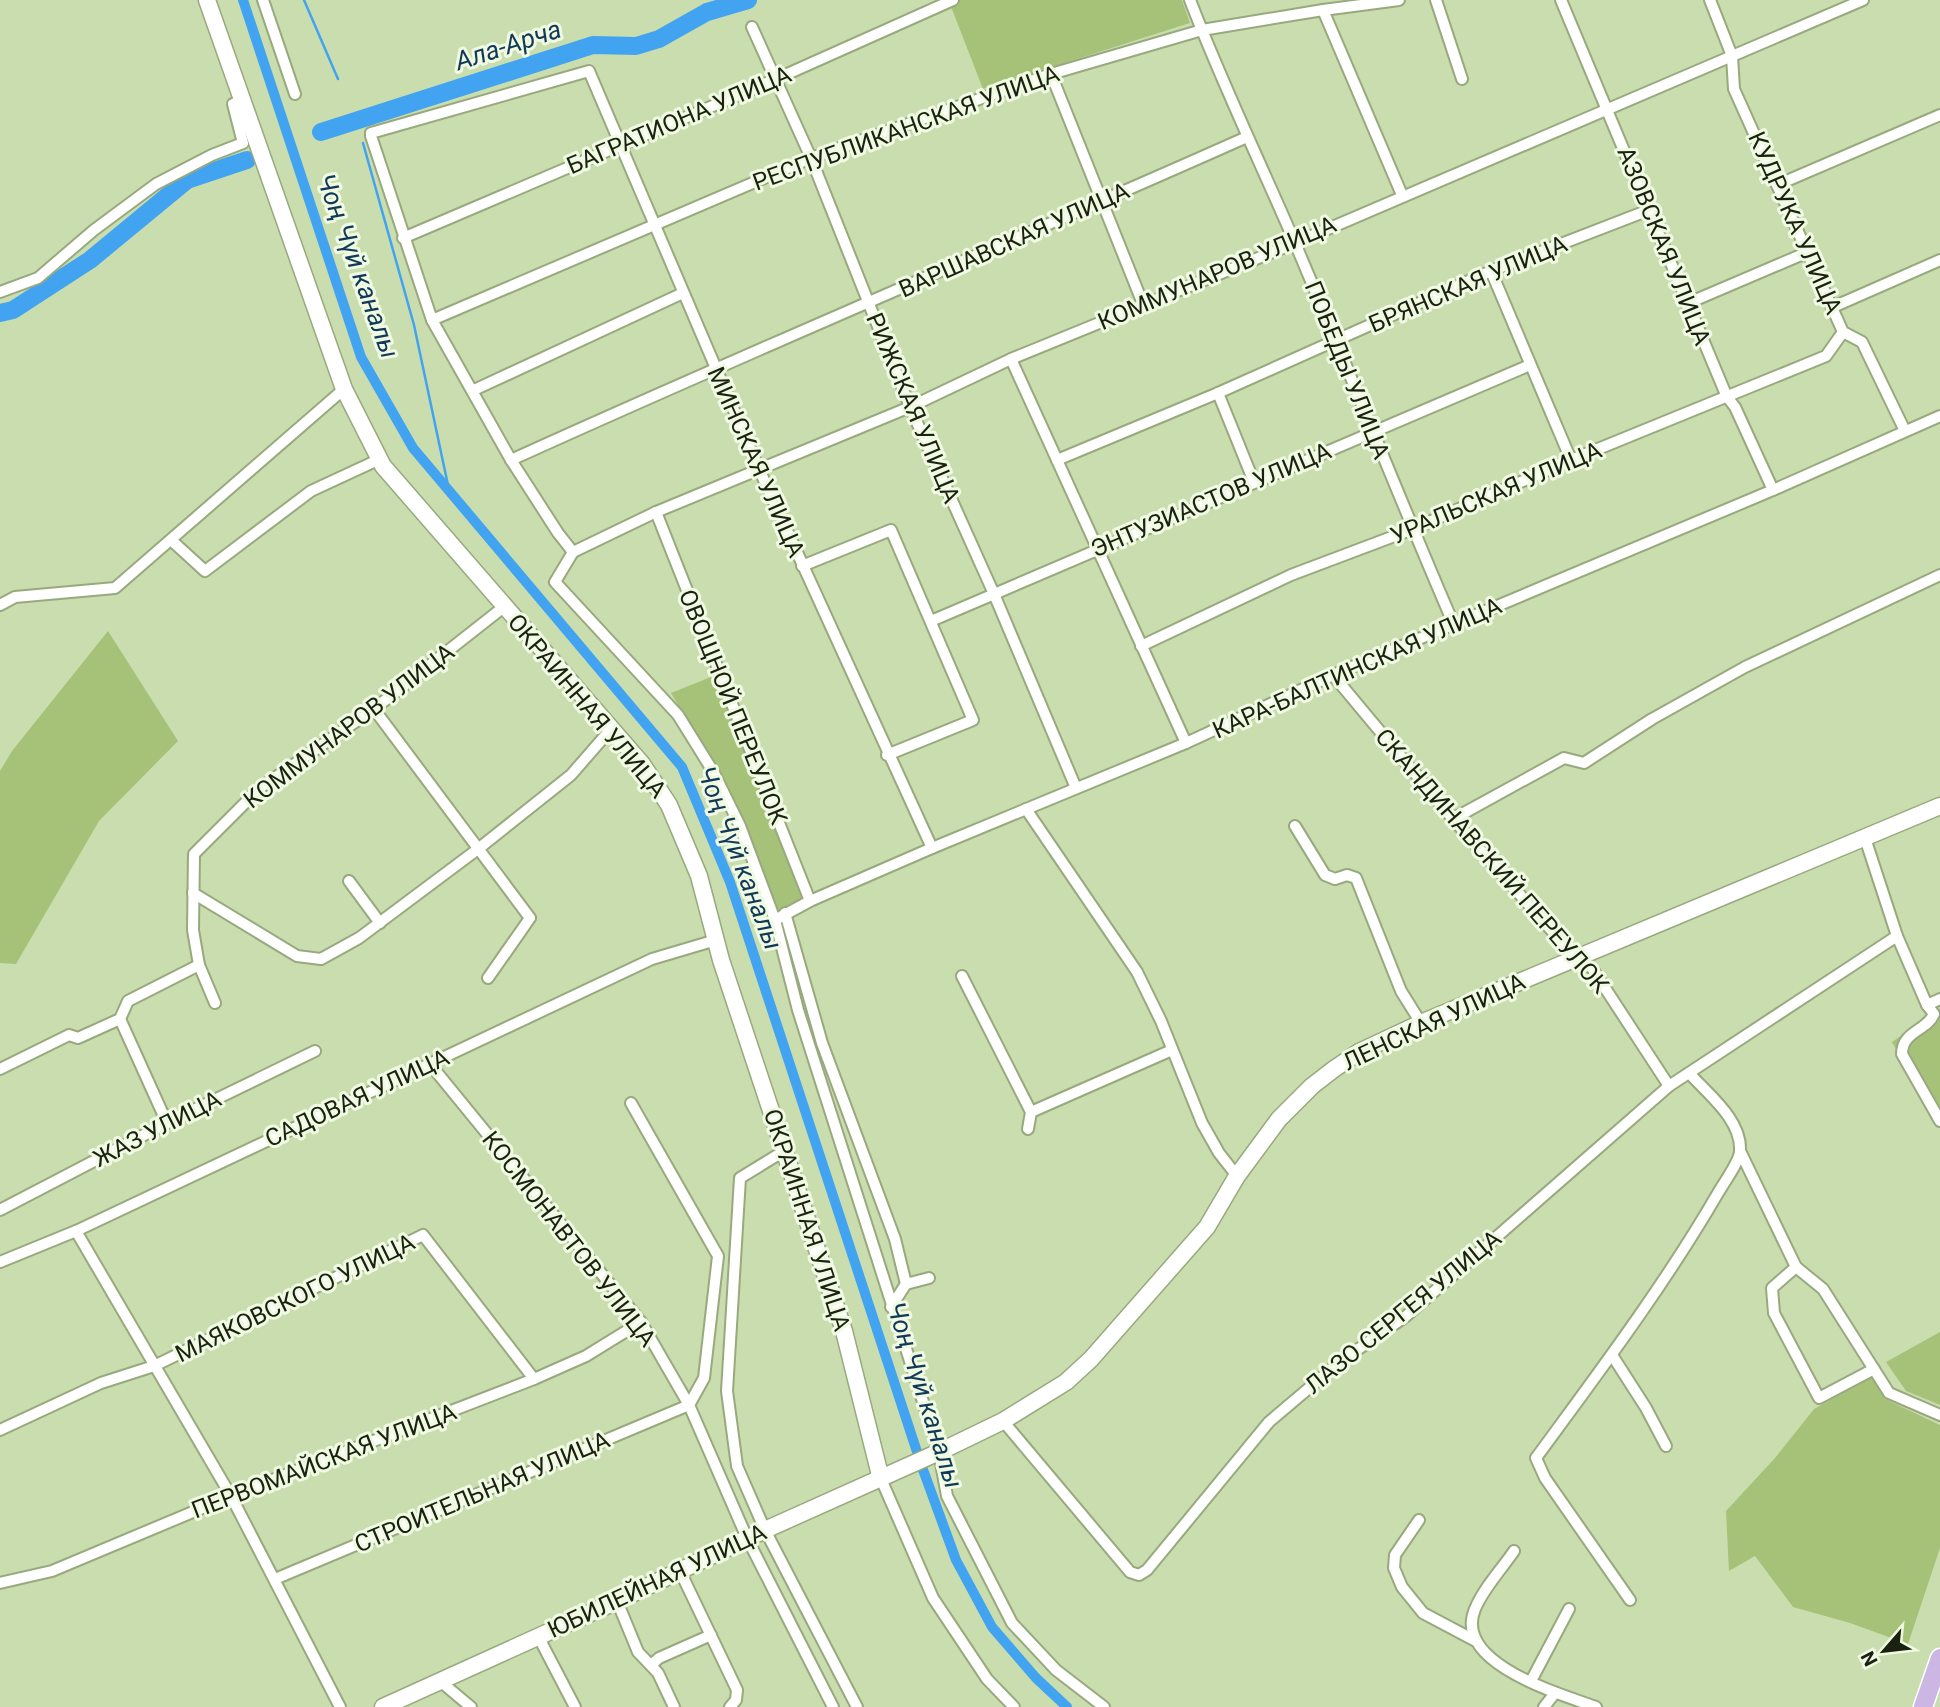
<svg xmlns="http://www.w3.org/2000/svg" width="1940" height="1707" font-family="Roboto,sans-serif">
	<style>
		.green { fill: #a6c279 }
		.lines { fill: none; stroke-linecap: round; stroke-linejoin: round }
		.stream { stroke: #42a4f0; stroke-width: 2.5 }
		.canal { stroke: #42a4f0; stroke-width: 10 }
		.river { stroke: #42a4f0; stroke-width: 18 }
		.street-casing { stroke: #98a97e; stroke-width: 14 }
		.secondary-casing { stroke: #98a97e; stroke-width: 19 }
		.primary-casing { stroke: #fff; stroke-width: 21 }
		.street { stroke: #fff; stroke-width: 10 }
		.secondary { stroke: #fff; stroke-width: 16 }
		.primary { stroke: #ccb6e3; stroke-width: 18 }
		.labels { text-anchor: middle; stroke-width: 6; stroke-linejoin: round; paint-order: stroke }
		.street-label { font-size: 24px; fill: #1a2110; stroke: #f0fae3 }
		.water-label { font-size: 26px; font-style: italic; fill: #113957; stroke: #f0fae3 }
	</style>
	<rect width="100%" height="100%" fill="#caddaf"/>
	<!-- green -->
	<g class="green">
		<polygon points="960,0 1182,0 1190,23 983,89 950,4"/>
		<polygon points="108,631 178,741 99,821 16,964 0,963 0,771 12,751"/>
		<polygon points="716,675 803,898 777,910 745,823 716,768 671,693"/>
		<polygon points="1940,1009 1940,1127 1892,1042"/>
		<polygon points="1940,1332 1940,1405 1906,1391 1886,1362"/>
		<polygon points="1872,1377 1885,1399 1940,1425 1940,1548 1908,1644 1850,1623 1793,1607 1755,1556 1729,1571 1726,1511 1775,1458 1814,1409"/>
	</g>
	<g class="lines">
		<!-- stream -->
		<g class="stream">
			<polyline points="304,0 338,79"/>
			<polyline points="363,143 414,325 449,490"/>
		</g>
		<!-- canal -->
		<polyline class="canal" points="243,0 361,357 413,448 682,767 730,882 922,1467 956,1560 992,1627 1036,1678 1067,1707"/>
		<!-- river -->
		<g class="river">
			<polyline points="321,132 593,45 636,46 659,39 707,12 748,0"/>
			<polyline points="0,313 13,310 90,260 187,180 247,160"/>
		</g>
		<!-- street casing -->
		<g class="street-casing">
			<g id="street">
				<polyline points="263,0 295,94"/>
				<path d="M1190,0C1222,83 1260,162 1295,243C1349,370 1399,498 1454,625"/>
				<polyline points="1436,0 1462,79"/>
				<polyline points="1561,0 1727,397 1735,407 1773,490"/>
				<polyline points="1710,0 1732,56 1734,89 1843,332 1862,342 1905,431"/>
				<polyline points="1323,10 1402,195"/>
				<polyline points="752,27 811,158 910,407 994,594 1076,788"/>
				<polyline points="1051,74 1143,304"/>
				<polyline points="1777,185 1940,115"/>
				<polyline points="403,238 776,79 953,0"/>
				<polyline points="1491,271 1571,460"/>
				<polyline points="0,292 38,278 94,230 156,184 212,155 243,143 233,104 242,100"/>
				<polyline points="1686,304 1808,252"/>
				<polyline points="1833,307 1940,260"/>
				<polyline points="432,320 811,158 1051,74 1202,30 1323,10 1399,0"/>
				<polyline points="1011,359 1186,743"/>
				<polyline points="474,390 683,293"/>
				<polyline points="1218,393 1254,482"/>
				<path d="M511,460C755,349 1002,246 1247,137"/>
				<polyline points="1057,460 1218,393 1491,271 1649,210"/>
				<polyline points="656,512 810,901"/>
				<polyline points="171,540 205,571 311,491 380,459"/>
				<polyline points="573,552 558,533 511,460 432,320 371,136 371,133 589,71 759,469 932,848"/>
				<polyline points="573,552 656,512 910,407 1011,359 1295,243 1863,0"/>
				<polyline points="573,552 555,582 678,715 714,773 740,826 775,920 798,1010 939,1452 947,1496 1012,1623 1056,1670 1104,1707"/>
				<polyline points="802,566 891,530 973,720 887,755"/>
				<polyline points="0,605 15,597 115,588 344,389"/>
				<polyline points="931,621 1530,365"/>
				<polyline points="1141,646 1291,575 1413,529 1571,460 1826,356 1843,332"/>
				<polyline points="1333,675 1453,819 1576,958 1592,968 1669,1086"/>
				<polyline points="374,709 530,918 488,978"/>
				<polyline points="1026,809 1137,972 1161,1021 1202,1123 1219,1153 1237,1176"/>
				<polyline points="1453,819 1564,758 1584,763 1652,719 1745,667 1940,575"/>
				<polyline points="1295,826 1325,875 1335,879 1347,875 1356,878 1401,991 1421,1023"/>
				<polyline points="1865,838 1897,936 1927,1005 1940,999"/>
				<polyline points="349,881 380,923"/>
				<polyline points="193,893 297,956 321,959 359,938 478,849 571,775 611,729"/>
				<polyline points="785,913 822,1043 895,1239 906,1284"/>
				<polyline points="775,920 810,901 932,848 1186,743 1333,675 1773,490 1940,416"/>
				<polyline points="962,976 1031,1112 1028,1129"/>
				<polyline points="215,1003 199,965 193,930 194,854 260,788 374,709 505,606"/>
				<path d="M1927,1005L1934,1014C1927,1031 1902,1031 1902,1054L1940,1121"/>
				<polyline points="120,1019 167,1123"/>
				<polyline points="430,1064 641,1322 689,1405 747,1538 833,1707"/>
				<polyline points="0,1069 69,1035 78,1038 120,1019 128,1001 199,965"/>
				<polyline points="1031,1112 1172,1050"/>
				<polyline points="784,1151 740,1178 727,1391 737,1466 765,1530 857,1707"/>
				<polyline points="1741,1153 1796,1267 1823,1289 1889,1393 1940,1415"/>
				<polyline points="0,1210 167,1123 315,1051"/>
				<polyline points="76,1231 231,1496 340,1707"/>
				<polyline points="0,1262 76,1231 652,959 716,940"/>
				<polyline points="1796,1267 1772,1288 1774,1313 1819,1398 1874,1369"/>
				<polyline points="891,1307 906,1284 929,1278"/>
				<polyline points="1612,1355 1646,1408 1666,1446"/>
				<polyline points="1003,1421 1130,1572 1139,1575 1147,1570 1269,1422 1341,1361 1405,1317 1669,1086 1897,936"/>
				<polyline points="0,1430 101,1383 154,1366 423,1235 534,1379"/>
				<polyline points="881,1479 933,1598 987,1679 1014,1707"/>
				<polyline points="1419,1520 1395,1555 1394,1568 1402,1587 1423,1613 1474,1640"/>
				<path d="M1514,1551C1501,1570 1483,1589 1475,1609C1452,1663 1560,1694 1596,1707"/>
				<polyline points="680,1571 737,1690 736,1700 730,1707"/>
				<polyline points="275,1579 689,1405 704,1378 718,1256 631,1103"/>
				<polyline points="0,1583 52,1571 231,1496 534,1379 586,1356 641,1322"/>
				<path d="M1630,1600L1545,1478L1536,1458C1599,1372 1664,1286 1718,1193C1723,1184 1740,1161 1740,1151C1742,1120 1708,1094 1689,1073"/>
				<polyline points="617,1601 638,1652 658,1673 674,1707"/>
				<polyline points="538,1636 575,1707"/>
				<polyline points="651,1665 659,1658 711,1635"/>
				<polyline points="440,1681 471,1707"/>
				<polyline points="1531,1681 1569,1609"/>
				<polyline points="1544,1707 1555,1693"/>
			</g>
		</g>
		<!-- secondary casing -->
		<g class="secondary-casing">
			<g id="secondary">
				<polyline points="207,0 344,389 383,466 642,764 669,805 699,876 721,960 844,1331 881,1479"/>
				<polyline points="383,1707 617,1601 765,1530 939,1452 1003,1421 1066,1382 1091,1359 1207,1227 1237,1176 1279,1119 1312,1086 1334,1069 1359,1052 1421,1023 1940,806"/>
			</g>
		</g>
		<!-- primary casing -->
		<g class="primary-casing">
			<polyline id="primary" points="1923,1707 1940,1658"/>
		</g>
		<!-- street -->
		<use href="#street" class="street"/>
		<!-- secondary -->
		<use href="#secondary" class="secondary"/>
		<!-- primary -->
		<use href="#primary" class="primary"/>
	</g>
	<g class="labels">
		<!-- street labels -->
		<g class="street-label">
			<text transform="translate(679 120) rotate(-23)" y="8">БАГРАТИОНА УЛИЦА</text>
			<text transform="translate(906 128) rotate(-20)" y="8">РЕСПУБЛИКАНСКАЯ УЛИЦА</text>
			<text transform="translate(1795 223) rotate(66)" y="8">КУДРУКА УЛИЦА</text>
			<text transform="translate(1014 240) rotate(-24)" y="8">ВАРШАВСКАЯ УЛИЦА</text>
			<text transform="translate(1664 246) rotate(68)" y="8">АЗОВСКАЯ УЛИЦА</text>
			<text transform="translate(1217 273) rotate(-23)" y="8">КОММУНАРОВ УЛИЦА</text>
			<text transform="translate(1468 284) rotate(-23)" y="8">БРЯНСКАЯ УЛИЦА</text>
			<text transform="translate(1347 370) rotate(68)" y="8">ПОБЕДЫ УЛИЦА</text>
			<text transform="translate(913 408) rotate(67)" y="8">РИЖСКАЯ УЛИЦА</text>
			<text transform="translate(756 462) rotate(66)" y="8">МИНСКАЯ УЛИЦА</text>
			<text transform="translate(1496 493) rotate(-23)" y="8">УРАЛЬСКАЯ УЛИЦА</text>
			<text transform="translate(1211 500) rotate(-23)" y="8">ЭНТУЗИАСТОВ УЛИЦА</text>
			<text transform="translate(1357 668) rotate(-24)" y="8">КАРА-БАЛТИНСКАЯ УЛИЦА</text>
			<text transform="translate(587 706) rotate(50)" y="8">ОКРАИННАЯ УЛИЦА</text>
			<text transform="translate(733 707) rotate(68)" y="8">ОВОЩНОЙ ПЕРЕУЛОК</text>
			<text transform="translate(349 726) rotate(-37)" y="8">КОММУНАРОВ УЛИЦА</text>
			<text transform="translate(1492 861) rotate(49)" y="8">СКАНДИНАВСКИЙ ПЕРЕУЛОК</text>
			<text transform="translate(1434 1022) rotate(-25)" y="8">ЛЕНСКАЯ УЛИЦА</text>
			<text transform="translate(357 1098) rotate(-25)" y="8">САДОВАЯ УЛИЦА</text>
			<text transform="translate(157 1129) rotate(-27)" y="8">ЖАЗ УЛИЦА</text>
			<text transform="translate(807 1220) rotate(72)" y="8">ОКРАИННАЯ УЛИЦА</text>
			<text transform="translate(569 1239) rotate(52)" y="8">КОСМОНАВТОВ УЛИЦА</text>
			<text transform="translate(295 1298) rotate(-26)" y="8">МАЯКОВСКОГО УЛИЦА</text>
			<text transform="translate(1403 1312) rotate(-39)" y="8">ЛАЗО СЕРГЕЯ УЛИЦА</text>
			<text transform="translate(324 1461) rotate(-21)" y="8">ПЕРВОМАЙСКАЯ УЛИЦА</text>
			<text transform="translate(482 1492) rotate(-23)" y="8">СТРОИТЕЛЬНАЯ УЛИЦА</text>
			<text transform="translate(657 1581) rotate(-25)" y="8">ЮБИЛЕЙНАЯ УЛИЦА</text>
		</g>
		<!-- water labels -->
		<g class="water-label">
			<text transform="translate(508 45) rotate(-18)" y="9">Ала-Арча</text>
			<text transform="translate(358 266) rotate(70)" y="9">Чоң Чүй каналы</text>
			<text transform="translate(740 858) rotate(69)" y="9">Чоң Чүй каналы</text>
			<text transform="translate(925 1395) rotate(72)" y="9">Чоң Чүй каналы</text>
		</g>
	</g>
	<!-- north arrow -->
	<g transform="translate(1884 1651) rotate(242)" stroke="#f0fae3" stroke-width="5" paint-order="stroke">
	<path d="M0-5L12 26L0 18L-12 26Z" fill="#1a2110"/>
	<text y="-10" font-size="19" font-weight="bold" text-anchor="middle" fill="#1a2110">N</text>
	</g>
</svg>
